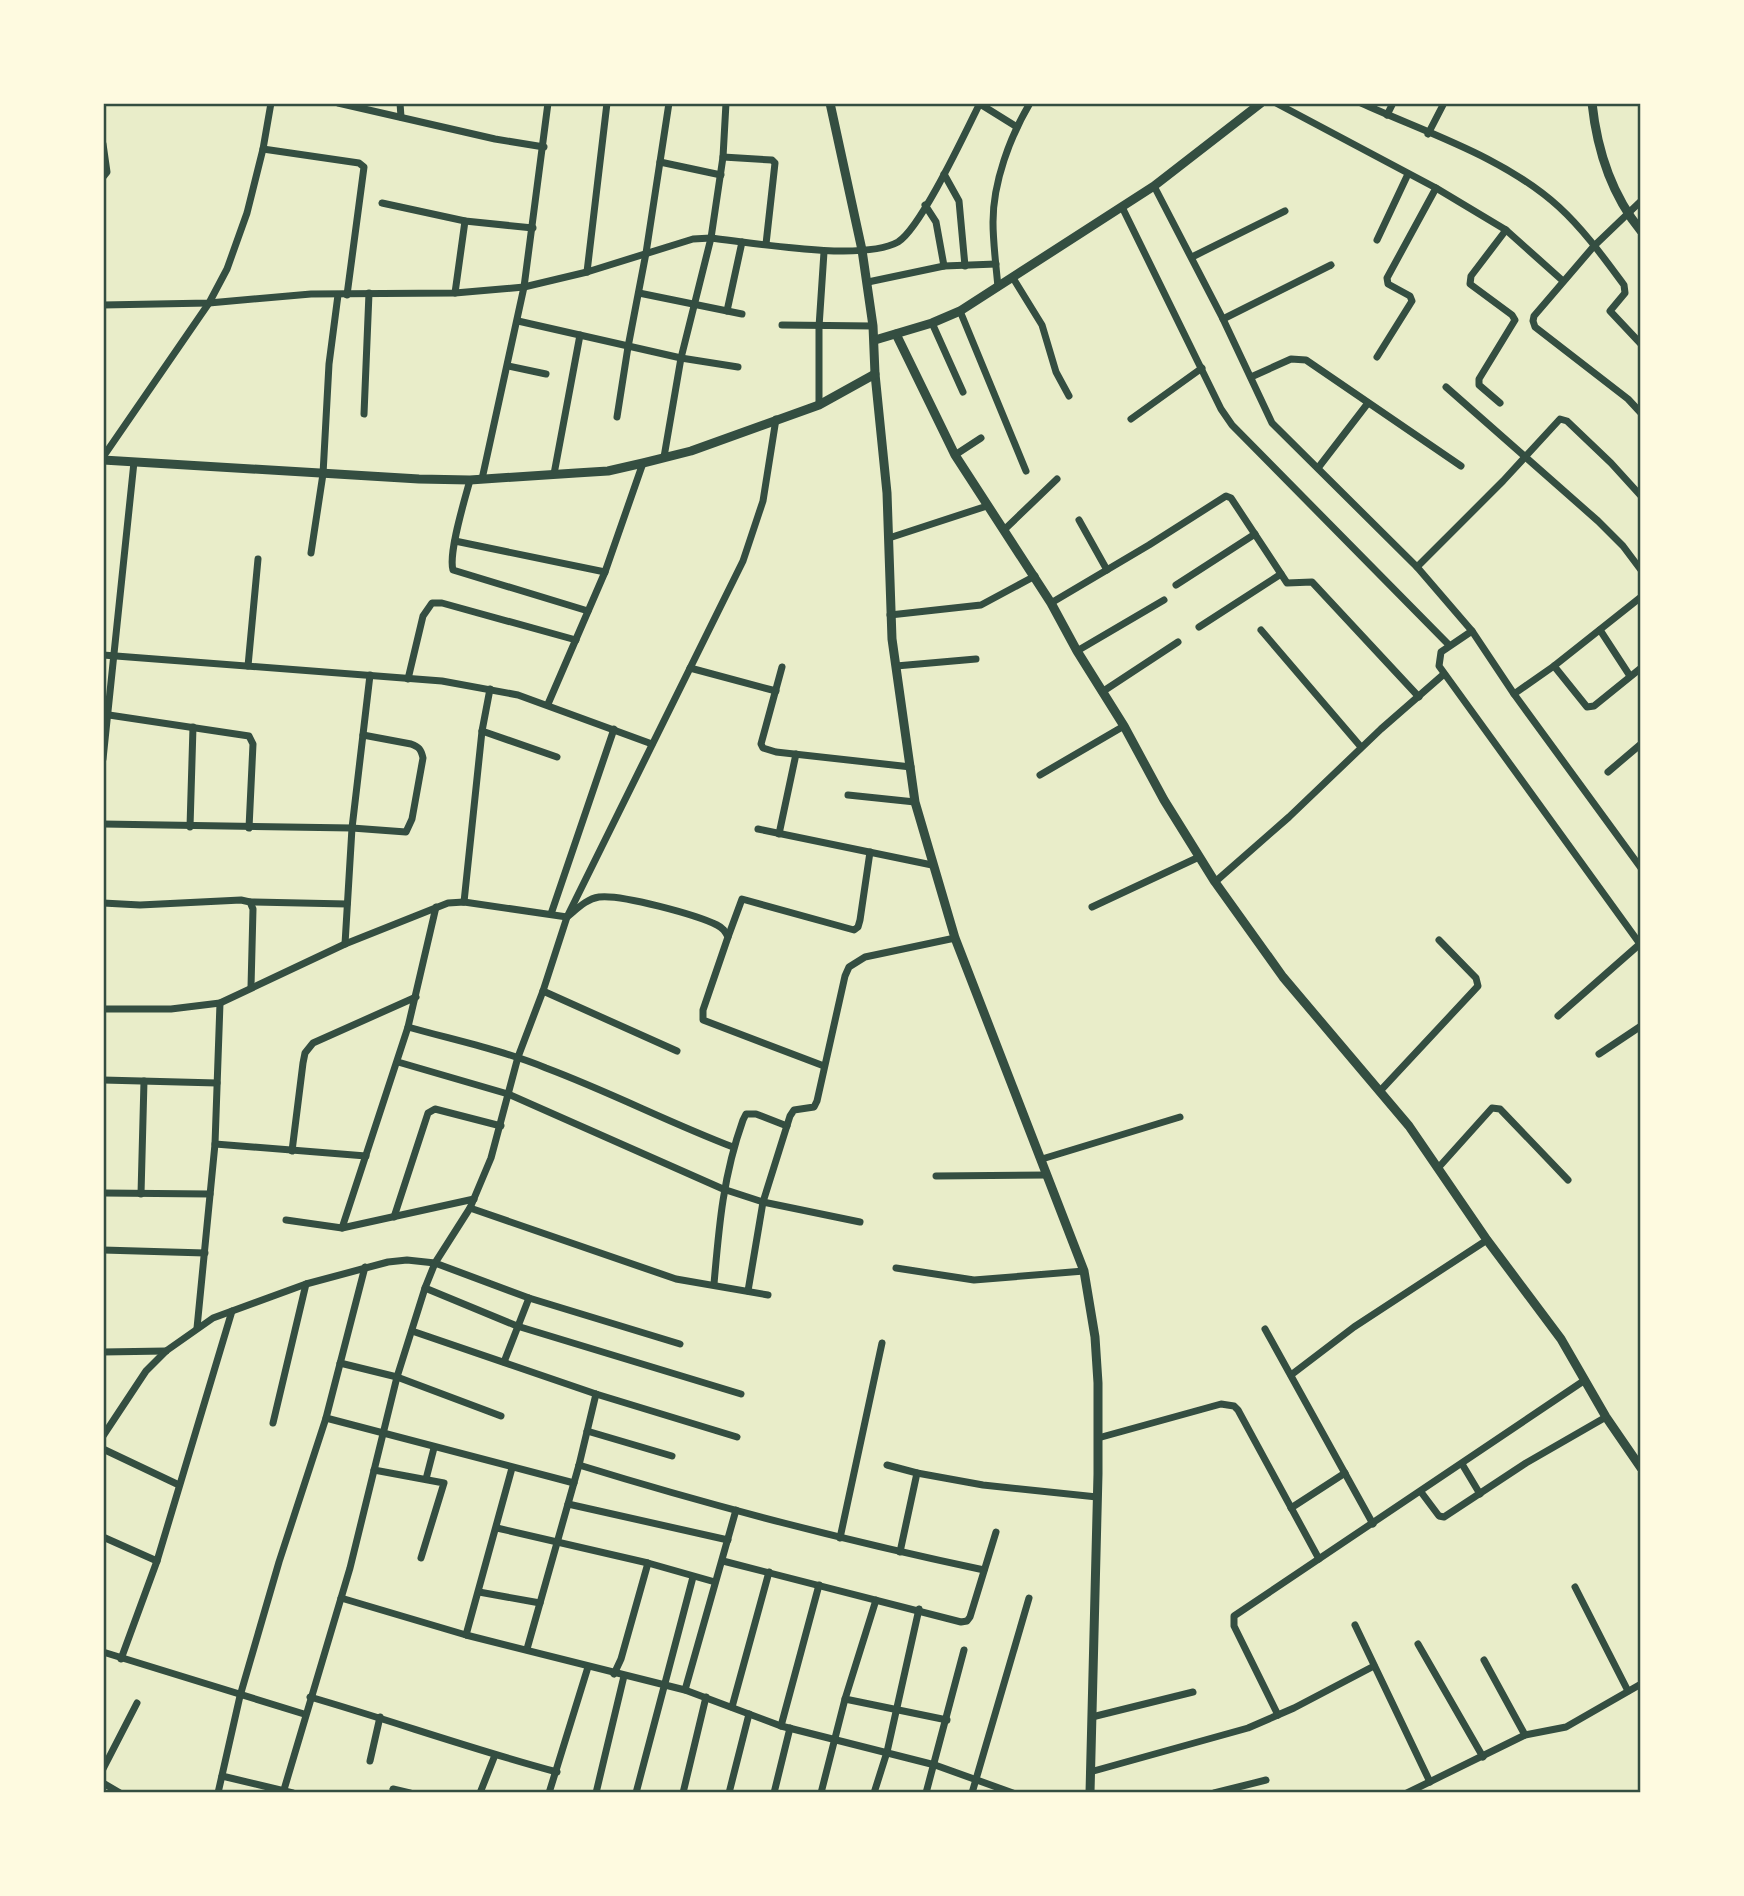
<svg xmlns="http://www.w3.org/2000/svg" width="1744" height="1896" font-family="'Source Sans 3',sans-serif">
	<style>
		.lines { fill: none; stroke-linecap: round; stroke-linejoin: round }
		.minor { stroke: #344e41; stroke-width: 7 }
		.tertiary { stroke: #344e41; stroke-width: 9 }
		.neatline { fill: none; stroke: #344e41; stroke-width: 2.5 }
	</style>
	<rect width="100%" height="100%" fill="#e9edc9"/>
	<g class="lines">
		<!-- minor -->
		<g class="minor">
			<polyline points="338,103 495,139 544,147"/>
			<polyline points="400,103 401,117"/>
			<polyline points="1276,103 1436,188 1506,230 1563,281"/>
			<path d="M1361,103C1427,133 1504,157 1559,207C1584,230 1604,258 1624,285L1625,293L1610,311L1641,344"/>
			<polyline points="980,104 1017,127"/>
			<polyline points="1387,115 1393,103"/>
			<polyline points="1428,134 1444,103"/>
			<polyline points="103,144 107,172 103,177"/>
			<polyline points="263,149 359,163 364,167 347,295"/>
			<polyline points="723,157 772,160 775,163 766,244"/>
			<polyline points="660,162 721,175"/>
			<polyline points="944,174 959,201 965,266"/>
			<polyline points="1154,186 1223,319 1272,423 1417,567 1472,631 1514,694 1641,868"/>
			<polyline points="1641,201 1594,246 1534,316 1533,321 1535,327 1628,399 1641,413"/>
			<polyline points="382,203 465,221 533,228"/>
			<polyline points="925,205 936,222 944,266"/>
			<polyline points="1122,207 1221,409 1232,425 1449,645"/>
			<polyline points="1377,240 1408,174"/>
			<polyline points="1192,257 1285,211"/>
			<polyline points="587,272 607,103"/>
			<polyline points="1013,278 1042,325 1056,372 1069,396"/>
			<polyline points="868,282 944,266 996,264"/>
			<path d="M998,287C996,265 993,243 993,222C993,182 1010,137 1030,103"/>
			<polyline points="455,293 465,221"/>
			<polyline points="639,293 742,314"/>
			<path d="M103,305L209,303L311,294L455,293L524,287L587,272L693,239L711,238C754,243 862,262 898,242C921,228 966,131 980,103"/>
			<polyline points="727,311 742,242"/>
			<polyline points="960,311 1026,471"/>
			<polyline points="1223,319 1331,265"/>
			<polyline points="518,321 681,358 738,367"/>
			<polyline points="932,323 963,392"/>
			<polyline points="782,325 873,326"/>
			<polyline points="1377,357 1412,301 1410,296 1388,284 1387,278 1436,188"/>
			<polyline points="508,366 546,374"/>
			<polyline points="1251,377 1291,359 1306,360 1461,466"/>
			<polyline points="1446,387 1598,521 1623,546 1641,570"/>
			<polyline points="1500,403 1479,385 1479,379 1515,320 1512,315 1470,284 1471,276 1506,230"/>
			<polyline points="819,405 819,327 824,252"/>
			<polyline points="364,414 369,293"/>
			<polyline points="617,417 628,347 646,253 669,103"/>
			<polyline points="1131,419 1202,368"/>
			<polyline points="955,455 981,438"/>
			<polyline points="103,457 209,303 227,269 247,213 263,149 271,103"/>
			<polyline points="664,457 681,358 711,238 723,157 726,103"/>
			<polyline points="1318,468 1368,403"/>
			<polyline points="554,474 580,335"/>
			<polyline points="482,479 524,287 548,103"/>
			<path d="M470,480C465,499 448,553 453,570L588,611"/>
			<polyline points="1079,520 1107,570"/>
			<polyline points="1004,530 1057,479"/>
			<polyline points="889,538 987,506"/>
			<polyline points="455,541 605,572"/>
			<polyline points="311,553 323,474 329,364 338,295"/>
			<polyline points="1417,567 1503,481 1560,419 1567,421 1611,463 1641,496"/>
			<polyline points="1176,585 1255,534"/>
			<polyline points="1051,603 1149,545 1226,496 1231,498 1287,583 1312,582 1419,697"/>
			<polyline points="890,615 981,605 1035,576"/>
			<polyline points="1199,627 1281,574"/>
			<polyline points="1261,630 1361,747"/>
			<polyline points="1600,630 1630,676"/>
			<polyline points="1472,631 1441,652 1439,666 1640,944"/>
			<polyline points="1077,651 1164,600"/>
			<polyline points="103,655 442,681 518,695 652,744"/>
			<polyline points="248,666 258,559"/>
			<polyline points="896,666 976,659"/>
			<polyline points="1554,666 1587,707 1594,706 1641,668"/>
			<polyline points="782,667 761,744 763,748 776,752 911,767"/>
			<polyline points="690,668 776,691"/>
			<polyline points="408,679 423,616 432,603 442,603 576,640"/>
			<polyline points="1102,692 1178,642"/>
			<polyline points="1514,694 1554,666 1641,597"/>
			<polyline points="548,704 605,572 643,463"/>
			<polyline points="109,715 249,736 253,744 249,828"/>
			<polyline points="482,731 557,757"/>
			<polyline points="103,759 134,462"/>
			<polyline points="1608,772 1641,744"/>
			<polyline points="1040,775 1124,726"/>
			<polyline points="848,795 915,802"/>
			<path d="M103,824L352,828L406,832L412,819L423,758C421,749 419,747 411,744L363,735"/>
			<polyline points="190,827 193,727"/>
			<polyline points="758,829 932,865"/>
			<polyline points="779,834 796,754"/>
			<polyline points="1215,882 1289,817 1381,729 1444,674"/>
			<polyline points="250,902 347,904"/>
			<polyline points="464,902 482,731 490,689"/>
			<polyline points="103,903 140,905 241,900 250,902 253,909 251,987"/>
			<polyline points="1092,907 1199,857"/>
			<polyline points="551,914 614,729"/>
			<polyline points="728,937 742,899 854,930 858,927 860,920 870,852"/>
			<polyline points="345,944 352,828 370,675"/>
			<polyline points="543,991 677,1051"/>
			<path d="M103,1009H171L220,1003L345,944L448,903L464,902L567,917C577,909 586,899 599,897C621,894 697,915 717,925C723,928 725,931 728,937L703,1010V1020L824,1066"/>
			<polyline points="1558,1016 1641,943"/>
			<path d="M408,1027C454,1040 502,1050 546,1068C610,1092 670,1123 733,1147"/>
			<polyline points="1599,1054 1641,1026"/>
			<polyline points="398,1062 508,1094 723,1189 763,1202 860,1222"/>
			<polyline points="103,1080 217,1083"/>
			<polyline points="1381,1090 1478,986 1476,978 1439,940"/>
			<polyline points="215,1144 366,1156"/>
			<polyline points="292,1151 303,1063 305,1053 313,1043 416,997"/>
			<polyline points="1042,1159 1180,1117"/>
			<polyline points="1439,1167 1492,1108 1500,1109 1568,1180"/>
			<polyline points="936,1176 1047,1175"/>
			<polyline points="103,1193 210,1194"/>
			<polyline points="141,1194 144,1081"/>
			<polyline points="470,1208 676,1279 768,1295"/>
			<polyline points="394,1217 428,1113 435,1109 501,1126"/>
			<polyline points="286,1220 342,1228 474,1199"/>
			<polyline points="342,1228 408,1027 436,907"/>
			<polyline points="103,1250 205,1253"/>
			<polyline points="896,1268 974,1280 1084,1271"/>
			<path d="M714,1284C719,1226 723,1176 743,1120L746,1114H756L787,1126"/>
			<polyline points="425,1288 517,1326 741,1394"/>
			<polyline points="748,1291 763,1202 790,1116 794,1110 814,1107 817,1101 845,976 849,967 865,957 955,938"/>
			<polyline points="197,1328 215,1144 220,1003"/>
			<polyline points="1265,1329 1373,1524"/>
			<polyline points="412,1331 596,1394 737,1437"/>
			<polyline points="103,1352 166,1351"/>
			<polyline points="504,1362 529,1298"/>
			<polyline points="340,1363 397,1377 501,1416"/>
			<polyline points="1291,1375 1354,1327 1487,1240"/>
			<polyline points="326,1418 574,1483"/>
			<polyline points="273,1423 306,1284"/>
			<polyline points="587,1431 672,1456"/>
			<polyline points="103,1436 146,1371 166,1351 213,1318 306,1284 388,1262 407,1260 435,1263 529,1298 680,1344"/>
			<polyline points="1098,1438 1221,1404 1234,1406 1238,1410 1319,1559"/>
			<polyline points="103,1449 179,1485"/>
			<polyline points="1462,1464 1480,1494"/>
			<path d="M579,1465C712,1506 847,1541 984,1570"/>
			<polyline points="887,1465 917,1473 900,1552"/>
			<polyline points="374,1470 444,1483 421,1558"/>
			<polyline points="917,1473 983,1485 1097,1497"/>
			<polyline points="426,1479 434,1448"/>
			<polyline points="1421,1492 1439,1516 1444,1517 1526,1463 1606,1417"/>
			<polyline points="568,1504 728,1540"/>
			<polyline points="1291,1508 1345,1473"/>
			<polyline points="497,1528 648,1563 715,1582"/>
			<polyline points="103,1537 157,1561"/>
			<polyline points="840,1538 882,1343"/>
			<polyline points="723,1561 961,1622 967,1621 970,1617 996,1532"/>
			<polyline points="1575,1587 1628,1691"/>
			<polyline points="479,1592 540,1603"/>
			<polyline points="341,1598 466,1635 685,1690 781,1726 935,1765 1013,1793"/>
			<polyline points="1355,1625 1430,1782"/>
			<polyline points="466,1635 512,1468"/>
			<polyline points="1418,1644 1483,1757"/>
			<polyline points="527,1649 579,1465 596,1394"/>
			<polyline points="103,1652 304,1714"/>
			<polyline points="121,1659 157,1561 232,1311"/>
			<polyline points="1484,1660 1525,1735"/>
			<polyline points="614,1674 621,1659 648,1563"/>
			<polyline points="685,1690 736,1510"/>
			<path d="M310,1697C393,1721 474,1750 557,1772"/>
			<polyline points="845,1699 947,1720"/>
			<polyline points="732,1707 769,1572"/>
			<polyline points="1278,1715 1234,1626 1234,1616 1585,1380"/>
			<polyline points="1092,1717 1193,1692"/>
			<polyline points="781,1726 819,1585"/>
			<polyline points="370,1761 380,1717"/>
			<polyline points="103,1769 137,1703"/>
			<polyline points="1090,1772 1248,1728 1294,1708 1374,1666"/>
			<polyline points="222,1776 293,1793"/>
			<polyline points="103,1783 120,1793"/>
			<polyline points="393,1789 410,1793"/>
			<polyline points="218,1793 240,1696 279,1562 326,1418 365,1267"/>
			<polyline points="283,1793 350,1568 397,1377 425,1288 435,1263 470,1208 491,1158 518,1057 543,991 567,917 743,561 763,501 776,419"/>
			<polyline points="480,1793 495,1755"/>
			<polyline points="549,1793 588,1667"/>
			<polyline points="596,1793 624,1676"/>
			<polyline points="636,1793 693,1577"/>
			<polyline points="683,1793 706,1697"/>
			<polyline points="729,1793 749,1714"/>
			<polyline points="774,1793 790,1728"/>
			<polyline points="821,1793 845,1699 876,1600"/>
			<polyline points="874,1793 887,1752 919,1609"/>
			<polyline points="926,1793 964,1650"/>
			<polyline points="972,1793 1029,1598"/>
			<polyline points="1214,1793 1266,1780"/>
			<polyline points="1407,1793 1525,1735 1566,1727 1641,1684"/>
		</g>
		<!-- tertiary -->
		<g class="tertiary">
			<polyline points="830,103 862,250 873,326 875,374 887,493 892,639 915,802 955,938 1084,1271 1095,1337 1098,1383 1098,1474 1090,1793"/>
			<path d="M1592,103C1597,150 1611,194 1641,231"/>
			<polyline points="896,334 955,455 1051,603 1077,651 1124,726 1164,800 1215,882 1283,977 1409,1126 1487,1240 1561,1339 1606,1417 1641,1468"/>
			<polyline points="875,340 932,323 960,311 1154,186 1261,103"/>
			<polyline points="103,460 419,479 470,480 576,473 608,471 643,463 691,451 819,405 875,374"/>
		</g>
	</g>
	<!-- border -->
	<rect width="1744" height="1896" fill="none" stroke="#fefae0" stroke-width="210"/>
	<rect x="105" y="105" width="1534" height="1686" class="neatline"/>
</svg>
